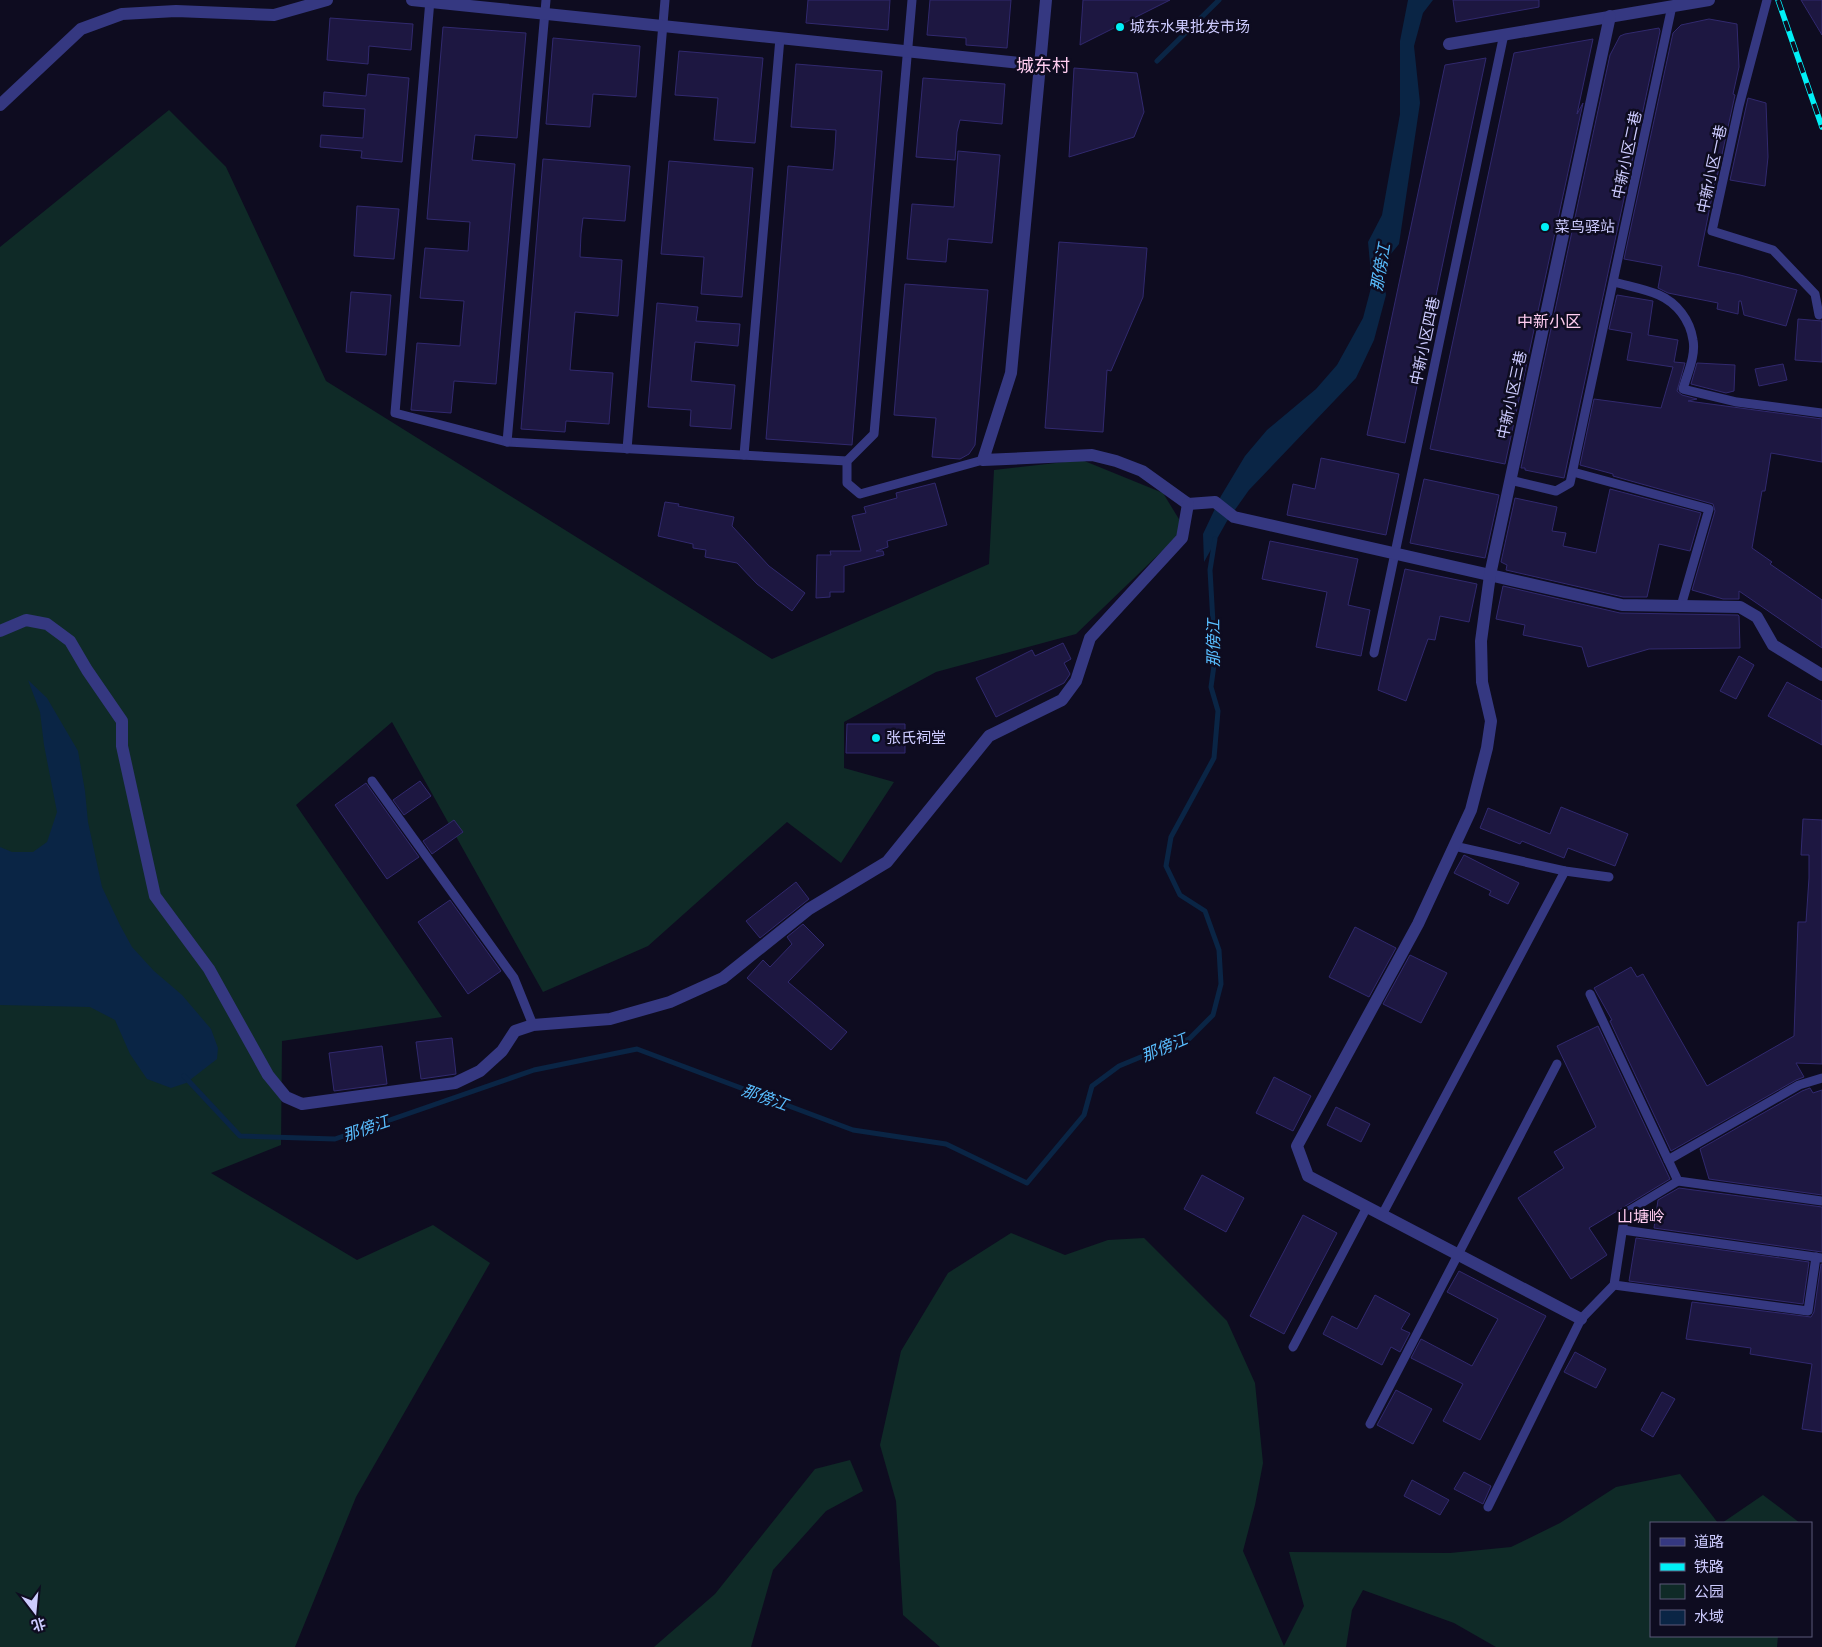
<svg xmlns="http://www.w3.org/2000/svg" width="1822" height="1647" font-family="'DejaVu Sans','Noto Sans SC',sans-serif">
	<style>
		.green { fill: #0f2a27 }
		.water { fill: #0a2545 }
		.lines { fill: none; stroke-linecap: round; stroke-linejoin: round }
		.stream { stroke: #0a2545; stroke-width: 5 }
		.building { fill: #1d1741; stroke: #31296e }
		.service { stroke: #353881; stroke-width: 9 }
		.minor { stroke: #353881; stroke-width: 12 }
		.rail-casing { stroke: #00f0f6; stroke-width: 5.5 }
		.rail { stroke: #0e0c20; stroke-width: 4; stroke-dasharray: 11; stroke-linecap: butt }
		.poi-dot { fill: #00f0f6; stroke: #0e0c20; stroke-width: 2 }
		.labels { text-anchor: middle; stroke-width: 5; stroke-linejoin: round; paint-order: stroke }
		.poi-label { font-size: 15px; fill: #cdcbff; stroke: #0e0c20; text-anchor: start }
		.street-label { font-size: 15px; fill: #cdcbff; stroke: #0e0c20 }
		.water-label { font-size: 16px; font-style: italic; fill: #59beff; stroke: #0e0c20 }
		.neighbourhood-label { font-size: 16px; fill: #ffcdf0; stroke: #0e0c20 }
		.quarter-label { font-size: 18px; fill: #ffcdf0; stroke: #0e0c20 }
	</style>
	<rect width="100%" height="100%" fill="#0e0c20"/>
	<!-- green -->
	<g class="green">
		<polygon points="169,110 226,167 326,381 772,659 989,564 994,470 1082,460 1163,493 1185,529 1076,634 936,672 844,722 844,768 894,782 841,863 787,822 648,946 543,992 392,722 296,805 442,1017 282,1041 281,1145 211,1173 357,1260 433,1225 490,1263 356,1497 295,1647 0,1647 0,247"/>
		<polygon points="1011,1233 1065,1255 1108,1240 1144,1238 1227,1321 1255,1383 1263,1463 1255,1505 1243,1551 1284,1646 1304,1606 1289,1552 1450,1553 1511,1547 1560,1523 1616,1487 1680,1474 1718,1523 1651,1523 1651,1636 1778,1636 1777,1647 1496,1647 1454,1623 1363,1590 1352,1610 1346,1647 940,1647 903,1615 896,1501 880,1445 901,1351 948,1273"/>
		<polygon points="850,1460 863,1491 826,1511 773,1570 751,1647 654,1647 715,1594 815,1469"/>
		<polygon points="1763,1495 1800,1523 1722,1523"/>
	</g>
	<!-- water -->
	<g class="water">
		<polygon points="1408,0 1433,0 1423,13 1414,46 1420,103 1399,244 1382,265 1386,295 1374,340 1356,378 1249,490 1227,521 1204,562 1203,534 1221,496 1245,456 1267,430 1316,389 1337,365 1363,318 1372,284 1368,242 1382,215 1400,114 1400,41"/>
		<polygon points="28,680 47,698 78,751 85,791 88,822 102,887 120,925 132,947 154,971 182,995 211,1029 218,1048 217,1059 186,1083 171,1088 147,1079 130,1054 115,1020 90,1007 0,1005 0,847 12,852 33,852 47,842 57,812 44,745 40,712"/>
	</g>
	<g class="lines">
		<!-- stream -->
		<g class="stream">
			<polyline points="1157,61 1219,0"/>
			<polyline points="184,1076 240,1136 335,1139 534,1070 637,1049 853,1130 946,1144 1027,1183 1084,1115 1092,1086 1119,1066 1148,1054 1189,1039 1213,1015 1221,984 1219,950 1205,911 1180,895 1166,866 1171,837 1214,758 1218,711 1211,687 1215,658 1210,570 1215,539"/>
		</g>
	</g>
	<!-- building -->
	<g class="building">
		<polygon points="808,0 890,0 888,30 806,23"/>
		<polygon points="930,0 1011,0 1007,48 966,45 966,38 927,35"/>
		<polygon points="1083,0 1170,0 1080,45"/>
		<polygon points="1453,0 1539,0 1539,7 1456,22"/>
		<polygon points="1801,0 1822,0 1822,35"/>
		<polygon points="330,18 413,24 411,50 369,46 368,64 327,60"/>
		<polygon points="1709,19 1737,24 1739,67 1733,94 1735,95 1717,177 1716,177 1698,266 1740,275 1797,290 1786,326 1744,315 1741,301 1739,301 1738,314 1717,309 1718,303 1668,293 1658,288 1662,266 1624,259 1673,33 1681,25"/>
		<polygon points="443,27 526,33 517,138 475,135 472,160 515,164 496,384 454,381 451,413 411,410 417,343 460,346 461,333 464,301 420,298 425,248 468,251 470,222 427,219"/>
		<polygon points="1659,28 1660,31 1564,478 1525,470 1525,468 1521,468 1610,55 1620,36 1625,34"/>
		<polygon points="553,38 640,46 636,97 593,94 590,127 546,124"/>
		<polygon points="1593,39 1577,114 1583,103 1505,464 1430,449 1514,53"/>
		<polygon points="679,51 763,58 755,143 714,140 718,98 675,95"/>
		<polygon points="1486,58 1405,443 1367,435 1445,65"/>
		<polygon points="796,64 882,71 852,445 766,439 788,166 833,170 835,148 836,130 791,127"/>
		<polygon points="1074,68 1137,73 1144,112 1134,137 1069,157"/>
		<polygon points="368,74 409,78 402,162 361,158 362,151 320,147 321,135 363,138 365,109 323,106 324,92 366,96"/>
		<polygon points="923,78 1005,84 1002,124 960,120 957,132 955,160 916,157"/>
		<polygon points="1748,98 1766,103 1768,157 1765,186 1730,180"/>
		<polygon points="958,151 1000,155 992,243 948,239 946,262 907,259 912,204 954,207"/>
		<polygon points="543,159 630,166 625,221 583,218 581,234 580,257 622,260 618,316 575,312 570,370 613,373 609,424 566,421 565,432 521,429"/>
		<polygon points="669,161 753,168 742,297 701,294 704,257 661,254"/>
		<polygon points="357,206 399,209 394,259 354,256"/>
		<polygon points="1059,242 1147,248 1143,297 1111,371 1107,370 1103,432 1045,428"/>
		<polygon points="905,284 988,290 975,445 969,454 960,459 932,457 936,418 894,415"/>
		<polygon points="351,292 391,295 386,355 346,352"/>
		<polygon points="1617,295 1653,301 1648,335 1678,340 1674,362 1685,363 1677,391 1682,395 1697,399 1688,401 1822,419 1822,462 1771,453 1765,491 1762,491 1752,548 1772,562 1770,564 1822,600 1822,648 1739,591 1739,599 1723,599 1692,590 1715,511 1713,504 1613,476 1613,474 1580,465 1594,399 1661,408 1673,367 1627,360 1632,333 1609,329"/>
		<polygon points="657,303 698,307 696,321 740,324 738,346 695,342 691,381 735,385 731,429 690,426 691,410 648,407"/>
		<polygon points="1798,319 1822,321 1822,362 1795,360"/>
		<polygon points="1697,363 1735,365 1734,391 1726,393 1691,384"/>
		<polygon points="1783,364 1787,380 1759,386 1755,369"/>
		<polygon points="1321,458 1399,474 1386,535 1287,515 1293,484 1315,489"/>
		<polygon points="1424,479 1499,495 1485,558 1410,543"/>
		<polygon points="935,483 947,525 887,541 888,547 876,551 883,551 884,555 844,566 844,592 830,592 830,597 816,598 817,555 831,555 830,551 861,551 852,516 866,513 864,507 897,498 896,493"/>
		<polygon points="1610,489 1701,513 1690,551 1659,544 1647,597 1623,597 1506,570 1507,565 1501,562 1515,498 1557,507 1552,531 1566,533 1563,546 1596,553"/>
		<polygon points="665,502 679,504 678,506 734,517 732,526 769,566 805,593 792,611 757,584 737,563 705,557 706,550 693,548 693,544 658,536"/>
		<polygon points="1270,541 1358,559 1348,605 1370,610 1361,656 1316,647 1327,592 1262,579"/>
		<polygon points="1405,569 1477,584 1469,622 1440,616 1435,640 1428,639 1406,701 1378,690"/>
		<polygon points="1503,586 1620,613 1738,615 1739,616 1740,648 1649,649 1588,667 1582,647 1523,635 1525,625 1496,619"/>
		<polygon points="1063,643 1071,659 1064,663 1070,674 1064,683 996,717 976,678 1032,650 1035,656"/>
		<polygon points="1739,656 1754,665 1736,699 1720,691"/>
		<polygon points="1787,682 1822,701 1822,745 1768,716"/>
		<polygon points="847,724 905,724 905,753 846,753"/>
		<polygon points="420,781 431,796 404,815 393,800"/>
		<polygon points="366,783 419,857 387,879 335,805"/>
		<polygon points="1561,807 1628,834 1615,866 1568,848 1564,858 1522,841 1520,844 1480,828 1488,808 1550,834"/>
		<polygon points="1803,819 1822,820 1822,1064 1796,1063 1804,1077 1796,1080 1671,1151 1610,1021 1612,1020 1594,988 1631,967 1637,977 1643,974 1707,1086 1794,1036 1798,922 1806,922 1809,878 1809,855 1801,855"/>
		<polygon points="454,820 463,832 432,854 423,841"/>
		<polygon points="1464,855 1519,883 1508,904 1489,895 1491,891 1454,873"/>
		<polygon points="796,882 809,899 760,938 746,921"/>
		<polygon points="450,900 501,971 468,994 418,922"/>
		<polygon points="803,924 824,945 788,982 847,1032 831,1050 747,978 763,960 770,967 792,944 787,937"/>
		<polygon points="1355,927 1396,948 1369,997 1329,977"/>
		<polygon points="1410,955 1447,973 1421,1023 1383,1004"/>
		<polygon points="1598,1026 1670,1179 1589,1228 1607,1255 1571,1279 1518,1198 1564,1168 1554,1152 1596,1127 1557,1046"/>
		<polygon points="452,1038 456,1074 421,1079 416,1042"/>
		<polygon points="382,1046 387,1084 334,1091 329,1053"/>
		<polygon points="1274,1077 1311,1096 1293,1131 1256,1113"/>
		<polygon points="1810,1088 1813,1093 1822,1090 1822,1195 1709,1179 1700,1149 1802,1091"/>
		<polygon points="1336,1107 1370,1124 1361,1142 1327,1125"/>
		<polygon points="1202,1175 1244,1198 1226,1232 1184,1209"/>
		<polygon points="1679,1188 1822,1207 1822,1252 1654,1228 1658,1200"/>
		<polygon points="1303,1215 1337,1233 1284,1334 1250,1316"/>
		<polygon points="1636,1238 1809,1262 1803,1304 1629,1281"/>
		<polygon points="1821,1264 1822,1264 1822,1432 1802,1429 1812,1364 1750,1354 1751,1348 1686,1339 1692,1302 1811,1317 1814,1312"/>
		<polygon points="1459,1271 1546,1316 1480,1440 1443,1421 1463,1384 1411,1358 1421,1339 1472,1366 1489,1335 1498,1319 1447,1292"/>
		<polygon points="1375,1295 1410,1314 1401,1329 1410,1333 1400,1352 1391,1347 1382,1365 1323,1334 1332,1316 1357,1329"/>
		<polygon points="1575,1352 1606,1369 1596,1388 1564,1372"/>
		<polygon points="1396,1390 1432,1409 1413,1444 1377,1425"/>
		<polygon points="1662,1392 1675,1399 1653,1437 1641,1430"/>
		<polygon points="1464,1472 1491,1486 1483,1504 1454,1489"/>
		<polygon points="1412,1480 1449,1500 1440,1515 1404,1496"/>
	</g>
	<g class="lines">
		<!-- service -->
		<g class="service">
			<polyline points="430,0 395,413 507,442 847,461"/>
			<polyline points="912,0 874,434 847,461 847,483 860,494 983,460"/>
			<polyline points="1767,0 1739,106 1712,231 1773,250 1815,294 1819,315"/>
			<path d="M1614,282C1628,286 1645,289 1659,295C1677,303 1690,320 1693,340C1696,356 1687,374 1683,389L1737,402L1822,413"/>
			<polyline points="507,442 546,0"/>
			<polyline points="627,449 665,0"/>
			<polyline points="744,455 780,38"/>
			<polyline points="1573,472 1709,509 1681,606"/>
			<polyline points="1510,480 1556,491 1570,483 1672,6"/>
			<polyline points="1374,653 1504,34"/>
			<polyline points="372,781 514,978 533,1025"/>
			<polyline points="1454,846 1565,871 1609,877"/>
			<polyline points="1590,994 1678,1181 1822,1201"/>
			<polyline points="1668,1160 1799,1085 1822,1078"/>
			<polyline points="1382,1215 1565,871"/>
			<polyline points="1623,1230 1822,1258"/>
			<polyline points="1614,1285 1808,1311 1816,1257"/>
			<polyline points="1293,1347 1367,1207"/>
			<polyline points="1370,1424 1557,1064"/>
			<polyline points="1488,1507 1581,1319 1614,1285 1625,1213 1678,1181"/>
		</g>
		<!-- minor -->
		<g class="minor">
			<polyline points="412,0 1040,65 1046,0"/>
			<polyline points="1449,44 1709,0"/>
			<polyline points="1040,65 1011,373 983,460 1092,455 1116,461 1142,471 1188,504 1215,502 1234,517 1622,605 1740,607 1757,617 1773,645 1822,675"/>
			<polyline points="0,105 81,29 122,14 176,11 274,15 327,0"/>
			<polyline points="0,631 26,620 47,624 70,641 87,670 122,721 122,746 155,896 209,969 268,1075 286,1097 302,1104 455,1083 480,1071 502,1051 515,1031 533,1025 610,1019 670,1002 723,978 809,909 887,862 989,736 1062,700 1076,681 1090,638 1182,538 1188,504"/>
			<polyline points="1581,1319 1308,1176 1297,1146 1418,924 1471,810 1487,748 1491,721 1482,682 1481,641 1490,575 1610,16"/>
		</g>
		<!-- rail casing -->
		<g class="rail-casing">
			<polyline id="rail" points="1778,0 1822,127"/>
		</g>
		<!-- rail -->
		<use href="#rail" class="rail"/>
	</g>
	<!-- markers -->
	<g class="poi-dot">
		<circle cx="1120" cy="27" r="5"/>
		<circle cx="1545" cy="227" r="5"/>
		<circle cx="876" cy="738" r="5"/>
	</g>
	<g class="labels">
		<!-- poi labels -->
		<g class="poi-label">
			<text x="1130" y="32">城东水果批发市场</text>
			<text x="1555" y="232">菜鸟驿站</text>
			<text x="886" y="743">张氏祠堂</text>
		</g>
		<!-- street labels -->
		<g class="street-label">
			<text transform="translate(1627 155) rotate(-78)" y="5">中新小区二巷</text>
			<text transform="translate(1712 169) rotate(-78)" y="5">中新小区一巷</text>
			<text transform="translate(1425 341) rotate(-78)" y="5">中新小区四巷</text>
			<text transform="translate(1512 395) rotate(-78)" y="5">中新小区三巷</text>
		</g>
		<!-- water labels -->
		<g class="water-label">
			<text transform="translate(1380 267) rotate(-80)" y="6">那傍江</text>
			<text transform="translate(1213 643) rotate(-90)" y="6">那傍江</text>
			<text transform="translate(1164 1047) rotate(-23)" y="6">那傍江</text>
			<text transform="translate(765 1097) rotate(20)" y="6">那傍江</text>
			<text transform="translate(366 1128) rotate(-19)" y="6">那傍江</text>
		</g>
		<!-- neighbourhood labels -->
		<g class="neighbourhood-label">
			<text x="1549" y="327">中新小区</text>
			<text x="1641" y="1222">山塘岭</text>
		</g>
		<!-- quarter labels -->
		<g class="quarter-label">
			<text x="1043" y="72">城东村</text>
		</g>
	</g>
	<!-- legend -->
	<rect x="1650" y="1522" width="162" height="115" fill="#0e0c20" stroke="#5a5879"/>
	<rect x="1660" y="1538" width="25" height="8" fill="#353881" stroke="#5a5879"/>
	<text x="1694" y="1547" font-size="15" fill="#cdcbff">道路</text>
	<rect x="1660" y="1563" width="25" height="8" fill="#00f0f6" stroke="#5a5879"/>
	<text x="1694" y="1572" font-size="15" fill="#cdcbff">铁路</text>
	<rect x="1660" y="1584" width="25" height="15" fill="#0f2a27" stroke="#5a5879"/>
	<text x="1694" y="1597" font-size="15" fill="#cdcbff">公园</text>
	<rect x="1660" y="1610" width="25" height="15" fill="#0a2545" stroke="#5a5879"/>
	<text x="1694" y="1622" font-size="15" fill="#cdcbff">水域</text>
	<!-- north arrow -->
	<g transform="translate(35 1612) rotate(164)" stroke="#0e0c20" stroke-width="4" paint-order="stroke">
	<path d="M0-4L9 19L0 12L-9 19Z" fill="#cdcbff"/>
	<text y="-8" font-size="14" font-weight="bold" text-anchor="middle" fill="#cdcbff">北</text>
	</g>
</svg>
